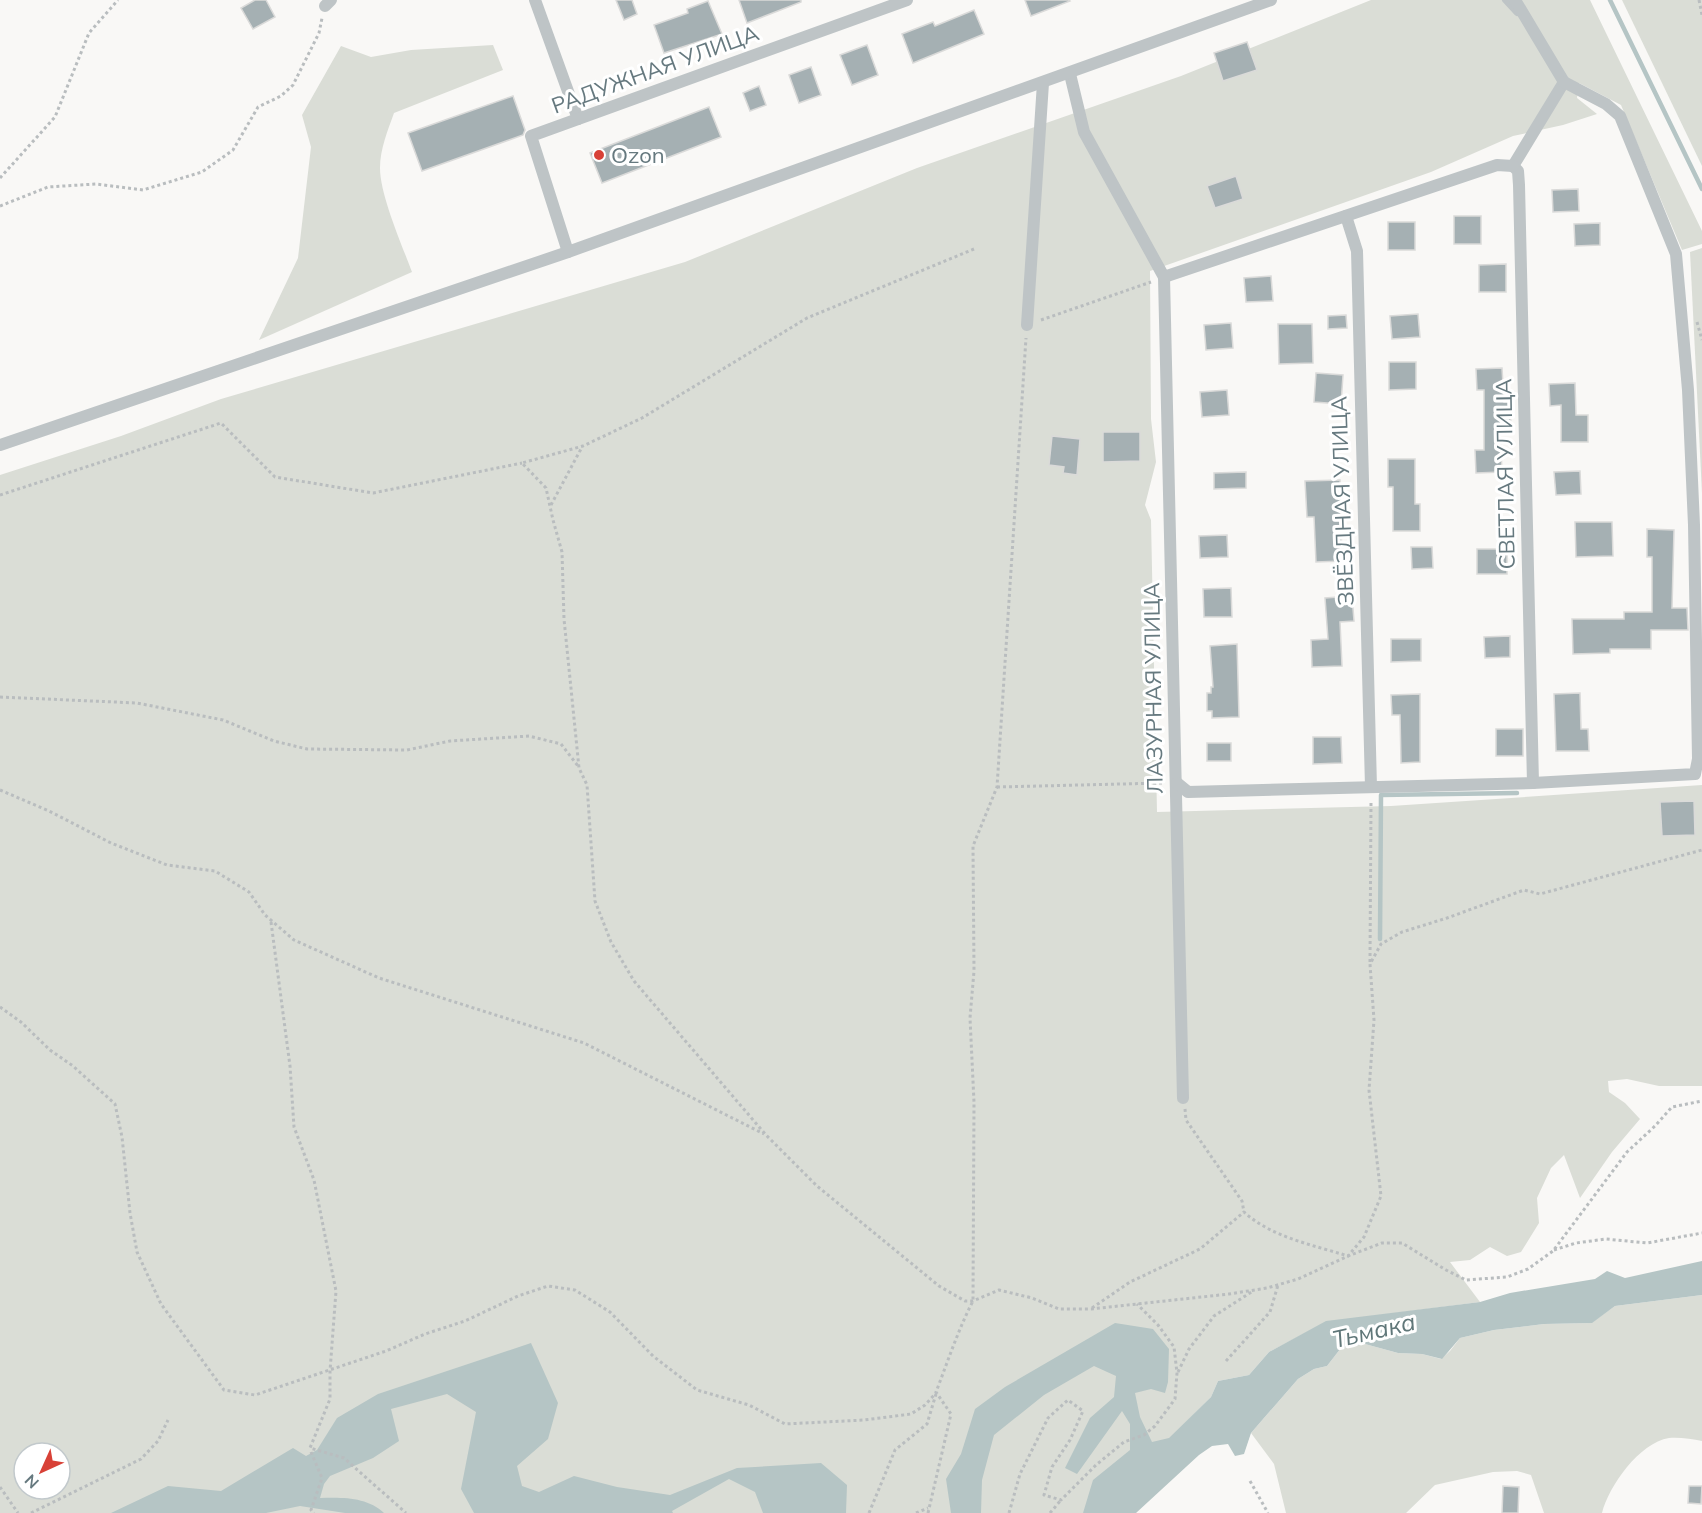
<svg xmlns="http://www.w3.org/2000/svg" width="1702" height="1513" font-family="Mulish,sans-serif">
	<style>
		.green { fill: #daddd6; fill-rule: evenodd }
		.water { fill: #b5c5c5 }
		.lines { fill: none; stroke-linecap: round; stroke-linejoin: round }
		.stream { stroke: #b5c5c5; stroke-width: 4.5 }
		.building { fill: #a5b0b3; stroke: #dadad9; stroke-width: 1.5 }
		.path { stroke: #b9bdbf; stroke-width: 3; stroke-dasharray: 3 3; stroke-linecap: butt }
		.lane { stroke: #bec4c6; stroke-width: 6 }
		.street { stroke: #bec4c6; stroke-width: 12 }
		.poi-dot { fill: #d84137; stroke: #fff; stroke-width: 2 }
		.labels { text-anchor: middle; stroke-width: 6; stroke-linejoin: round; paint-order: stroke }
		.street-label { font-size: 22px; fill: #66797f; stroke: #fff }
		.poi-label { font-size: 22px; fill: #66797f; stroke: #fff; text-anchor: start }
		.water-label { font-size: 24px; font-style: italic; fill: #607779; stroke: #fff }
	</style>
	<rect width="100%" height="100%" fill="#f9f8f6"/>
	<!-- green -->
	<g class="green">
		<path d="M1371,0H1590L1702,231V244L1682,250L1621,105L1579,83L1577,98L1597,114L1563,125L1513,136L1431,172L1150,271L1151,419L1156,462L1145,505L1151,520L1157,812L1391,806L1702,785V1086H1659L1627,1079L1608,1081L1609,1092L1625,1103L1640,1119L1612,1152L1580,1198L1564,1155L1551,1168L1537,1198L1539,1223L1521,1252L1507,1256L1490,1247L1470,1260L1450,1262L1480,1302L1326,1322L1269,1352L1249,1375L1218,1381L1211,1397L1169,1439L1083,1513H0V475L121,436L221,399L685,262L917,168L1181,76ZM24,1453H60V1489H24Z"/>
		<polygon points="1622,0 1702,0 1702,166"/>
		<path d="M493,45L503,70L394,113C388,130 380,149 380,168C380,195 402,245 412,272L259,340L298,258L311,147L302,115L341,46L371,57L411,50Z"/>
		<polygon points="1702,248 1702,493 1690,252"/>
		<path d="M1702,1295V1441C1692,1439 1679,1437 1669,1438C1639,1443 1609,1486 1602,1513H1544L1531,1475L1517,1471L1493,1472L1435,1485L1406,1513H1286L1274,1464L1251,1433L1298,1379L1314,1369L1327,1366L1341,1348L1365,1344L1398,1353L1422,1354L1441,1359L1450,1351L1460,1338L1494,1330L1544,1324L1591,1323L1615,1306Z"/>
	</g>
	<!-- water -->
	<g class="water">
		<polygon points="1702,1261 1702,1295 1615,1306 1592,1323 1544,1324 1494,1330 1460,1338 1442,1359 1422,1354 1398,1353 1365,1344 1341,1348 1327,1366 1314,1369 1298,1379 1251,1433 1244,1454 1235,1456 1228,1444 1212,1446 1199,1455 1136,1513 1083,1513 1093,1480 1130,1450 1130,1424 1122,1411 1077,1474 1065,1468 1090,1418 1114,1397 1116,1376 1094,1366 1044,1395 994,1435 982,1480 981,1513 951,1513 946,1479 961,1454 975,1409 1005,1387 1115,1323 1153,1329 1169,1349 1168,1382 1165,1393 1151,1389 1135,1393 1140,1417 1152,1442 1169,1438 1211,1397 1218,1381 1249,1375 1269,1352 1326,1321 1480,1302 1510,1293 1595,1279 1607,1271 1625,1278"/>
		<path d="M531,1343L558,1403L548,1439L517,1466L522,1486L539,1492L574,1476L617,1487L670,1495L737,1468L821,1463L847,1485L846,1513H763L755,1492L729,1479L672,1511L673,1513H474L461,1489L476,1412L447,1394L391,1409L399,1441L373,1458L330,1476L324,1484L320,1498C342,1497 368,1497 384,1513H345L300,1506L266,1513H111L168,1486L221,1491L293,1448L306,1456L317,1450L337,1418L378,1394Z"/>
	</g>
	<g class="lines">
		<!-- stream -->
		<g class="stream">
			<polyline points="1610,0 1702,189"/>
			<polyline points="1380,939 1381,795 1517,793"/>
		</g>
	</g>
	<!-- building -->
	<g class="building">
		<polygon points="255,0 266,0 275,17 253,29 241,8"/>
		<polygon points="616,0 632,0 637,14 624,20"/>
		<polygon points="739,0 801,0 801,2 747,23"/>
		<polygon points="1025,0 1069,0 1070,1 1031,16"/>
		<polygon points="708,1 722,34 664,53 654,25 688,13 687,9"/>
		<polygon points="974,10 984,34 913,63 902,34 933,22 935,26"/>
		<polygon points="1247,42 1257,70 1223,81 1214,53"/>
		<polygon points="867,45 878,75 852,85 840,55"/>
		<polygon points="811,67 821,95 799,103 789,75"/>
		<polygon points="759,86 766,105 750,111 743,93"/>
		<polygon points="513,96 525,130 523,135 422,171 408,133"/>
		<polygon points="709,107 721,137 602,183 590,153"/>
		<polygon points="1236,176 1243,199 1215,208 1207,186"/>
		<polygon points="1578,189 1579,211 1553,212 1552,190"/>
		<rect x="1454" y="216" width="27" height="28"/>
		<rect x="1388" y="222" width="27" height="28"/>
		<polygon points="1600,223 1600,245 1575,246 1574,224"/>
		<polygon points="1506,264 1506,292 1479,292 1479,265"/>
		<polygon points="1271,276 1273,301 1246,302 1244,278"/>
		<polygon points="1418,314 1420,337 1392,339 1390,316"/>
		<polygon points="1346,315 1347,328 1328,329 1328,316"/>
		<polygon points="1231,323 1233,348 1206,350 1204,325"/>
		<polygon points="1278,324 1312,324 1313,363 1279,364"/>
		<polygon points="1389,362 1416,362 1416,389 1389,390"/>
		<polygon points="1502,368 1504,402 1510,402 1511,430 1500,430 1502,472 1476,473 1475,450 1484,450 1484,390 1477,390 1476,369"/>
		<polygon points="1316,373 1343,375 1341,404 1314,402"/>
		<polygon points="1575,383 1576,415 1588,415 1588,442 1561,442 1561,405 1550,406 1549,384"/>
		<polygon points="1227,390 1229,415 1202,417 1200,392"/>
		<polygon points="1103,432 1140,432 1140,461 1103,462"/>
		<polygon points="1052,436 1080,439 1077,475 1063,473 1064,467 1049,465"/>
		<polygon points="1388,459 1415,459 1415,504 1420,504 1420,531 1393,531 1393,487 1388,487"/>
		<polygon points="1580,471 1581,494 1556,495 1554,472"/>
		<polygon points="1246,472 1246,488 1214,489 1214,473"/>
		<polygon points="1340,480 1342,561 1316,562 1314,517 1307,517 1305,481"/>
		<polygon points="1575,522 1612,522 1613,556 1576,557"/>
		<polygon points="1647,529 1674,530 1672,608 1687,608 1688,630 1651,630 1651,649 1610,649 1610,653 1573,654 1572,619 1624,619 1624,612 1652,612 1652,557 1647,557"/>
		<polygon points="1227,535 1228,557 1200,558 1199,536"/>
		<polygon points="1411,547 1432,547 1433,568 1412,569"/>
		<rect x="1477" y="549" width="30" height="25"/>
		<polygon points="1231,588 1232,617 1204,617 1203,589"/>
		<polygon points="1352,596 1354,621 1340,622 1342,666 1312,667 1311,640 1328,639 1325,598"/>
		<polygon points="1510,636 1510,657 1485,658 1484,637"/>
		<polygon points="1391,639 1421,639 1421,661 1391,662"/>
		<polygon points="1237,644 1239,717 1212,718 1212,711 1207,711 1207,693 1211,693 1211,687 1213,687 1210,646"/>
		<polygon points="1580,693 1581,729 1588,729 1589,751 1556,751 1554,694"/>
		<polygon points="1420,694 1420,762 1401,763 1400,715 1392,715 1391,695"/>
		<rect x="1496" y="729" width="27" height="27"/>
		<polygon points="1313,737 1341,737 1342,763 1313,764"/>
		<rect x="1207" y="743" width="24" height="18"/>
		<polygon points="1694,801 1695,835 1662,836 1660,802"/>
		<polygon points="1503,1486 1519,1487 1518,1513 1502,1513"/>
		<polygon points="1689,1486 1702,1486 1701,1504 1688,1503"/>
	</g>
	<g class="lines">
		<!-- path -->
		<g class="path">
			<polyline points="1699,0 1702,15"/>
			<polyline points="0,178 55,117 89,33 118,0"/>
			<polyline points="0,206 48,187 96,184 143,190 202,172 233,150 258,107 281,96 293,85 319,33 322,18"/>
			<polyline points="974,249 807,318 642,418 583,446 522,463 546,488 553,520 562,552 564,619 579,768 587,785 595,901 611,942 634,981 766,1135 817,1186 939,1286 965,1301 973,1301 999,1290 1032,1298 1059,1309 1091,1309 1229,1294 1267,1288 1298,1279 1348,1256 1382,1243 1402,1243 1446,1270 1466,1280 1507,1277 1528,1269 1553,1251 1627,1152 1655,1126 1672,1107 1702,1101"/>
			<polyline points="1041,320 1151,282"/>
			<polyline points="1697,322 1702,340"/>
			<polyline points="0,495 221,423 275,477 373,493 522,463"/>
			<polyline points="551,505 582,447"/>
			<polyline points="0,697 137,703 223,720 274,741 307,749 407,750 450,741 529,736 561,744 578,766"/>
			<polyline points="997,787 1163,783"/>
			<polyline points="0,790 49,811 111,843 167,865 215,871 249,892 265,915 294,940 379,978 584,1043 764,1134"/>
			<polyline points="271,922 290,1066 294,1127 314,1180 336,1291 330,1371 330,1399 310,1448 344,1458 406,1513"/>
			<polyline points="1370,962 1371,801"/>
			<polyline points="0,1007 21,1022 50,1050 73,1066 115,1104 122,1137 130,1213 137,1252 161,1304 224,1390 255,1395 386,1351 425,1334 465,1321 518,1296 548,1286 575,1290 610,1312 653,1356 697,1390 749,1405 785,1424 864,1420 911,1414 925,1405 936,1393"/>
			<polyline points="1185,1109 1186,1120 1242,1201 1244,1212"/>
			<polyline points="1554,1250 1576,1243 1606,1239 1647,1243 1702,1233"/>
			<path d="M1092,1308L1130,1282L1200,1249L1244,1212C1271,1237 1313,1245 1348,1256L1364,1237L1381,1196L1369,1090L1374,1020L1370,964L1381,944L1402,932L1447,918L1524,890L1540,894L1702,850"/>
			<polyline points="1226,1361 1270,1312 1278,1285"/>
			<polyline points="1178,1372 1189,1349 1214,1316 1253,1291"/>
			<polyline points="311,1452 322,1478 311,1510 314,1513"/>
			<polyline points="1250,1481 1268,1513"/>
			<polyline points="0,1487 18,1513"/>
			<polyline points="31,1513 141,1459 158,1441 168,1420"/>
			<polyline points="869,1513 895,1450 927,1424 936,1394"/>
			<polyline points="916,1513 928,1508"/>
			<path d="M928,1513L951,1414L936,1392C948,1361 958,1330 973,1301L974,1102L970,1018L974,971L973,846L997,787L1026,338"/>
			<polyline points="1009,1513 1020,1474 1048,1418 1068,1400 1083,1411 1070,1440 1052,1467 1044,1495 1061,1500 1096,1465 1124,1442 1144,1435 1155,1426 1175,1399 1177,1373 1174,1347 1158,1325 1137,1304"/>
			<polyline points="1050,1513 1061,1500"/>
		</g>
		<!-- lane -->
		<polyline class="lane" points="1505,0 1517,13"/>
		<!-- street -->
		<g class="street">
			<polyline points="535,0 578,119"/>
			<polyline points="325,6 331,0"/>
			<polyline points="1070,74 1084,132 1164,277 1183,1098"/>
			<polyline points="1513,166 1518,171 1519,185 1533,783"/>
			<polyline points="1513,166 1564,82 1515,0"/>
			<polyline points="1346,216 1357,251 1371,787"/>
			<polyline points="568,252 531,136 907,0"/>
			<polyline points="1164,277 1497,165 1513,166"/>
			<polyline points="1027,325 1043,83"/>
			<polyline points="0,445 568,252 1271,0"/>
			<polyline points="1177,783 1188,792 1533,783 1695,774 1698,759 1694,525 1688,390 1676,254 1620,116 1606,104 1564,82"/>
		</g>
	</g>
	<!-- markers -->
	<circle class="poi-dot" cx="599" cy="155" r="6"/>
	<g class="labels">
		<!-- street labels -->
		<g class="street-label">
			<text transform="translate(655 69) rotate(-20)" y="8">РАДУЖНАЯ УЛИЦА</text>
			<text transform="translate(1505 474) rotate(-91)" y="8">СВЕТЛАЯ УЛИЦА</text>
			<text transform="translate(1342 501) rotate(-92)" y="8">ЗВЁЗДНАЯ УЛИЦА</text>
			<text transform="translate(1153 688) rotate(-91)" y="8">ЛАЗУРНАЯ УЛИЦА</text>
		</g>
		<!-- poi labels -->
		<g class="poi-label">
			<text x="611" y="163">Ozon</text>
		</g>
		<!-- water labels -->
		<g class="water-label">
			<text transform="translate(1374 1331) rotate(-13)" y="8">Тьмака</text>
		</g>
	</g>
	<!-- north arrow -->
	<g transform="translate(42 1471) rotate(225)"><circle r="28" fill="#ffffff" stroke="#c2c9cc" stroke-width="1.5"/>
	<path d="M0-4.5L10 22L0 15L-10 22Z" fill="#d84137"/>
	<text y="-9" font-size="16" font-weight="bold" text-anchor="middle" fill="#66797f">N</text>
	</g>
</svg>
